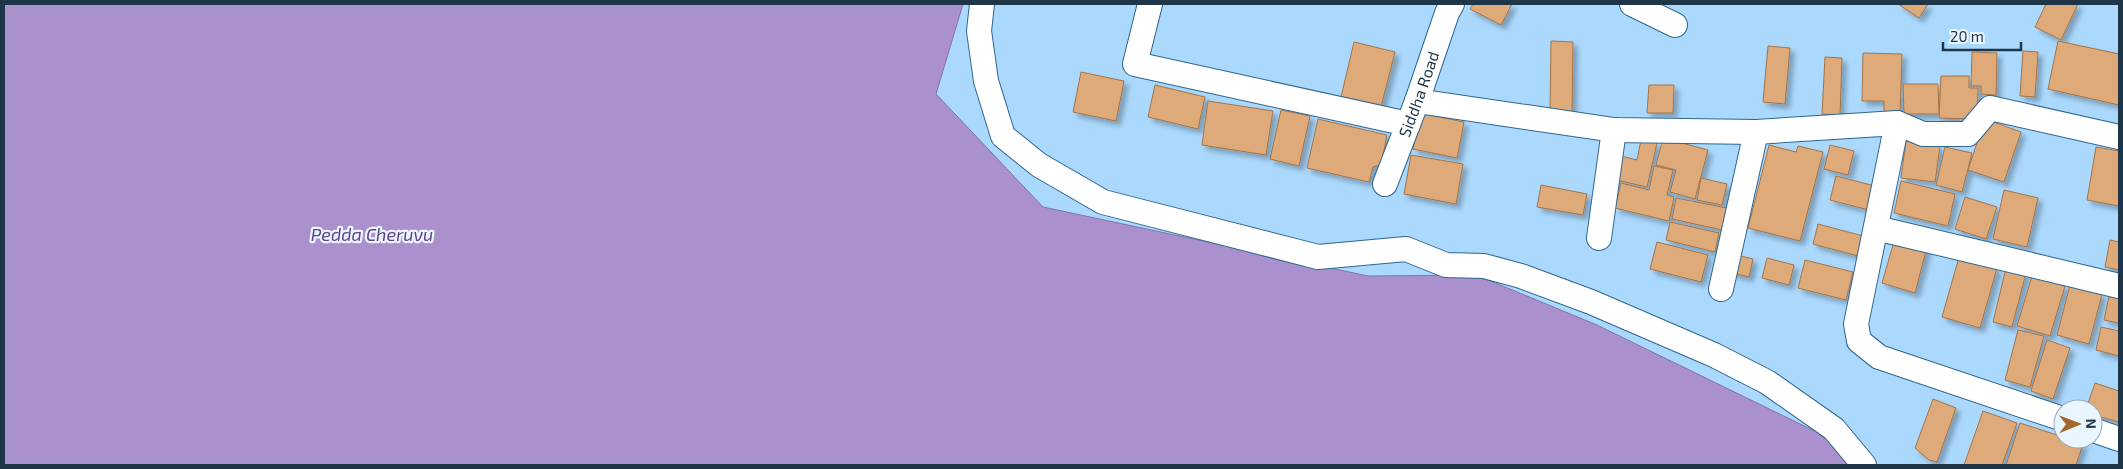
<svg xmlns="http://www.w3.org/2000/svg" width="2123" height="469" font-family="'Exo 2',sans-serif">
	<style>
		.water { fill: #aa91cd; stroke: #8076a5 }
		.building { fill: #dfaa7a; stroke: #a57345; filter: url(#shadow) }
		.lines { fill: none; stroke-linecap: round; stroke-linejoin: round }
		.street-casing { stroke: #2e668f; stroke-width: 26 }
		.street { stroke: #fff; stroke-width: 24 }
		.labels { text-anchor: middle; stroke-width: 4.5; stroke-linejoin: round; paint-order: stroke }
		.street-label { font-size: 16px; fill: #1e3648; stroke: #eaf6ff }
		.water-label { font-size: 18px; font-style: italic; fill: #62418a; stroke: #eaf6ff }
	</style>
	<defs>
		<filter id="shadow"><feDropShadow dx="4.5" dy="4.5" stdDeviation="2.5" flood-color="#0004"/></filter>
	</defs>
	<rect width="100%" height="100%" fill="#abd9fe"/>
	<!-- water -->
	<polygon class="water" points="4,4 963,4 936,94 1043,207 1368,276 1476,275 1597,325 1837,442 1851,465 4,465"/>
	<!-- building -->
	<g class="building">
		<polygon points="1473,4 1512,4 1501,25 1470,9"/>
		<polygon points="1898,4 1928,4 1919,18"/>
		<polygon points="2046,4 2078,4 2061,40 2035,27"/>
		<polygon points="1551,41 1573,42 1572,112 1550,111"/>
		<polygon points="2058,41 2119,54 2119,105 2048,89"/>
		<polygon points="1354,42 1395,52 1381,107 1341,97"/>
		<polygon points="1768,46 1790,48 1785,104 1763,102"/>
		<polygon points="2023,51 2038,52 2035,97 2020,96"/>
		<polygon points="1972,52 1997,53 1996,95 1981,94 1981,86 1971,86"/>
		<polygon points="1863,53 1902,54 1900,115 1884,114 1884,101 1862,101"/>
		<polygon points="1825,57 1842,58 1840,115 1822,114"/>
		<polygon points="1081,72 1124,81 1116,121 1073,112"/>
		<polygon points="1941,76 1969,76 1969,88 1978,88 1977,119 1939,118"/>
		<polygon points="1903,84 1938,84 1939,114 1904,114"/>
		<polygon points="1155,85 1205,97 1198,129 1148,117"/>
		<polygon points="1649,85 1674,85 1673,113 1647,113"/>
		<polygon points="1208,101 1273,111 1266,155 1202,145"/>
		<polygon points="1281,110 1310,116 1299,166 1270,159"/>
		<polygon points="1420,113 1464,122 1457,158 1413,149"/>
		<polygon points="1318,119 1387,135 1381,165 1373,167 1369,182 1307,168"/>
		<polygon points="1985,119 2021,132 2004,182 1968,170"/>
		<polygon points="1663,138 1708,150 1695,199 1670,192 1676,170 1656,165"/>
		<polygon points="1641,140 1657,143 1647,187 1612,179 1617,155 1637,160"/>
		<polygon points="1906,141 1940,146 1935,182 1901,178"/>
		<polygon points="1769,145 1796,152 1798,146 1823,152 1800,241 1748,228"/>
		<polygon points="1830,145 1854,151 1848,175 1824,169"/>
		<polygon points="1945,147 1972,153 1962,192 1936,185"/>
		<polygon points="2096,147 2119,151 2119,206 2087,200"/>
		<polygon points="1411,155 1463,164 1456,204 1404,194"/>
		<polygon points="1654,166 1673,170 1667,195 1674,197 1669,221 1615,208 1621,183 1649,190"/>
		<polygon points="1836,176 1875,186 1869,210 1830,200"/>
		<polygon points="1701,178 1727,184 1722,205 1697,200"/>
		<polygon points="1901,181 1955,194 1948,226 1894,213"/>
		<polygon points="1541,185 1587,194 1583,215 1537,207"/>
		<polygon points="2004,190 2038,198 2027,247 1993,239"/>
		<polygon points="1965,197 1997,207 1986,239 1955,229"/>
		<polygon points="1676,198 1727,208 1722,230 1672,219"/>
		<polygon points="1670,222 1719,233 1715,252 1666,240"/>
		<polygon points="1818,224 1863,236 1858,256 1813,244"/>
		<polygon points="1895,238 1927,247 1915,293 1882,283"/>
		<polygon points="2110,240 2119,242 2119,270 2105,267"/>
		<polygon points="1657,242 1708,255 1701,282 1650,269"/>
		<polygon points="1733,254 1753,259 1749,277 1729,272"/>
		<polygon points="1959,257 1997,268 1980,328 1942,317"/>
		<polygon points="1767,258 1794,265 1789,285 1762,278"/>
		<polygon points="1805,260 1853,272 1846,300 1798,288"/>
		<polygon points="2006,268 2026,273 2012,327 1993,322"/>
		<polygon points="2032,276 2065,286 2050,336 2017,326"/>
		<polygon points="2070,285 2102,294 2089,344 2057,335"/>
		<polygon points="2109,296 2119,298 2119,323 2104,320"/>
		<polygon points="2101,327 2119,331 2119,356 2096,350"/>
		<polygon points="2018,330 2044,336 2030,387 2005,380"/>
		<polygon points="2047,340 2070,348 2053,399 2031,391"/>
		<polygon points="2095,383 2119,391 2119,422 2093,415 2093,409 2086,409"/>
		<polygon points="1933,399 1956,408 1937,462 1929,460 1915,448"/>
		<polygon points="1983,411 2017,423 2002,465 1964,465"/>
		<polygon points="2020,423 2063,437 2063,439 2083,444 2076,465 2006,465"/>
	</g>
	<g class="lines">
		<!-- street casing -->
		<g class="street-casing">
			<g id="street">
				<polyline points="982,4 979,31 986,81 1003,136 1039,165 1103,202 1318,257 1406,249 1446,265 1484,266 1521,276 1591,302 1714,355 1767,382 1834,429 1864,465"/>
				<polyline points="1150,4 1135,64 1408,124"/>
				<polyline points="1632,4 1675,25"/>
				<polyline points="1417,101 1614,130 1756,132 1897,123 1923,134 1968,134 1990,108 2119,137"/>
				<polyline points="1897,123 1856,324 1859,341 1879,357 2063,419"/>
				<path id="s1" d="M1385,184L1417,101L1447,13L1452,4"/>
				<polyline points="1876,228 2119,286"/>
				<polyline points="1599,238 1614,130"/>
				<polyline points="1721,289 1756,132"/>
				<polyline points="2093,430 2119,439"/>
			</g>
		</g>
		<!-- street -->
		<use href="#street" class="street"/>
	</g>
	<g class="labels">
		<!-- street labels -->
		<g class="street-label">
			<text dy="6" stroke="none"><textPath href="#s1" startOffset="96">Siddha Road</textPath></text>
		</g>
		<!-- water labels -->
		<g class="water-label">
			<text x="372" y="241">Pedda Cheruvu</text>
		</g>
	</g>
	<!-- border -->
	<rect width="2123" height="469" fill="none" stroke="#1e3648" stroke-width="10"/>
	<!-- north arrow -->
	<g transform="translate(2078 424) rotate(89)"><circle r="24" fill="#eaf6ff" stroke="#98a9b6"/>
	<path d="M0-4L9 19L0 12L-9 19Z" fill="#a3682a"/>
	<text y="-8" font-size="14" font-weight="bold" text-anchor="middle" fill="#1e3648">N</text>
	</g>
	<!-- scale -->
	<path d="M1943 42v8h78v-8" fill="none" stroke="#1e3648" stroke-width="2.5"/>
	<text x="1950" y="42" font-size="15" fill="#1e3648" stroke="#eaf6ff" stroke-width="4" paint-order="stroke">20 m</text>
</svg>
